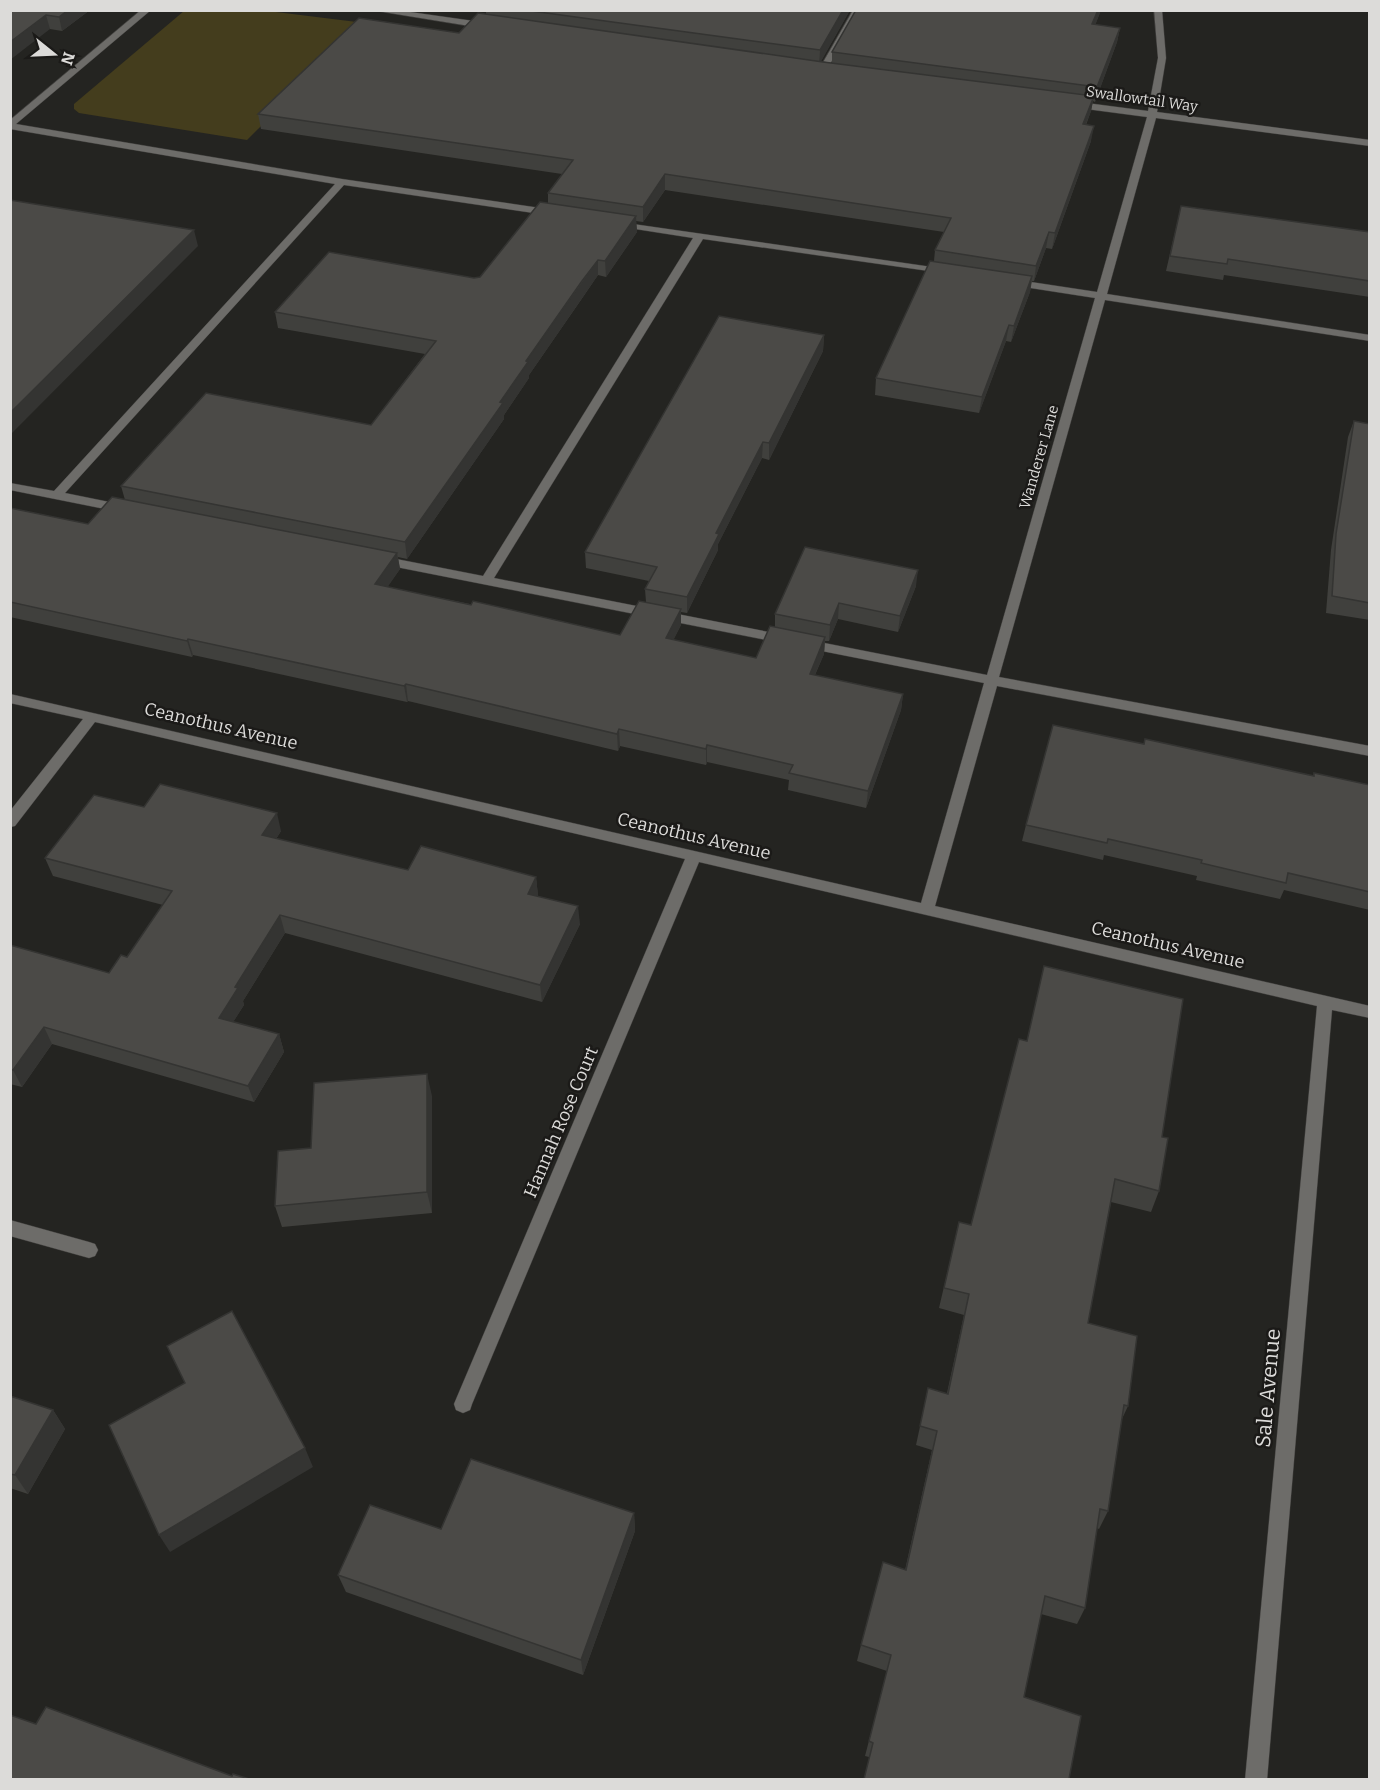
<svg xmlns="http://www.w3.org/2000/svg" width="1380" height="1790" font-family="Bitter,serif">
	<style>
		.green { fill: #443d1d }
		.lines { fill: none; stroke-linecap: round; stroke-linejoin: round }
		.minor-casing { stroke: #3f3e3c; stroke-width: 1 }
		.minor { fill: #6d6c69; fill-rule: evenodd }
		.wall { fill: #40403d }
		.shaded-wall { fill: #343432 }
		.building { fill: #4b4a47; stroke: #343432; stroke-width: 1.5 }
		.labels { text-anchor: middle; stroke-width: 5; stroke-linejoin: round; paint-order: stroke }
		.far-street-label { font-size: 15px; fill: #dcdbd9; stroke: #1b1a18 }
		.street-label { font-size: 18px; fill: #dcdbd9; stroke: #1b1a18 }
		.near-street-label { font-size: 21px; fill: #dcdbd9; stroke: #1b1a18 }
	</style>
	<rect width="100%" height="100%" fill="#242421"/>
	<!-- green -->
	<polygon class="green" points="184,11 268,11 365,23 247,140 79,113 74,109 74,104"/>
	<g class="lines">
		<!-- minor casing -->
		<g class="minor-casing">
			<g id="minor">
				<polygon points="141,10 151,10 16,124 342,179 554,210 559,213 554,216 344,185 65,493 129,506 129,512 125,513 10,490 10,483 54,491 335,184 10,129 10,120"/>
				<polygon points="371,10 396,10 488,23 492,26 488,29"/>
				<polygon points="853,10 861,10 826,71 819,73 818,71"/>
				<polygon points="1154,10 1162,10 1166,58 1157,112 1370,140 1370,146 1156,118 1107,294 1370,335 1370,341 1105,300 999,677 1370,746 1370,756 997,686 935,906 1370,1006 1370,1018 1332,1010 1267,1780 1245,1780 1317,1006 699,862 472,1404 470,1410 463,1413 456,1410 454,1404 685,859 95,722 15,826 10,827 10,811 83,719 10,703 10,694 921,903 984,683 381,564 375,560 381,556 483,576 693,238 616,226 611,223 612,221 946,269 951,272 950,274 703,239 494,578 987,675 1095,298 1011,285 1006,282 1011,279 1097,292 1147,117 1071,107 1066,104 1071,101 1148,111 1158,58"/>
				<polygon points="10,1220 89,1242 95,1244 98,1250 95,1256 89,1258 10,1236"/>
			</g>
		</g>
		<!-- minor -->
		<use href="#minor" class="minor"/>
	</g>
	<!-- wall -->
	<g class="wall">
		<polygon points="10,10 90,10 62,31 50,29"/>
		<polygon points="486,10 850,10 821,61 832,63 832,52 856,10 1101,10 1095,25 1120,28 1117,42 1095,102 1093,101 1091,111 1086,125 1091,141 1052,249 1046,248 1034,281 1032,281 1030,292 1011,342 1006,341 979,413 875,395 876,378 934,261 935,250 944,232 665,190 643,222 636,221 637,232 606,277 598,275 583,297 529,375 529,378 504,415 504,419 407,559 398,557 400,569 387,587 620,635 646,602 645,589 649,581 586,568 585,552 824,335 823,351 769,460 762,458 718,544 718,550 687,613 681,612 681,625 673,640 756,658 775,627 775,614 916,586 898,632 838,619 829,641 825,641 824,654 815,675 903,694 901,710 866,808 788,790 789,780 707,762 706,765 620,746 618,751 408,701 407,702 193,655 192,657 10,617 10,508 88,524 125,500 121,486 371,425 425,354 278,328 275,312 480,277 548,203 548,193 562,174 261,129 258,114 459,33 486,14"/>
		<polygon points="1181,206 1370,232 1370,297 1224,275 1223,280 1166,271"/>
		<polygon points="1354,421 1370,424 1370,620 1326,613 1331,550 1348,437"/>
		<polygon points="1143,744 1313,776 1314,773 1370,785 1370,910 1284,890 1280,899 1196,880 1197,876 1104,855 1103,860 1022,841 1026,825"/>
		<polygon points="144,807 281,831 276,839 408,870 536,877 538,896 580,924 542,1002 285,933 243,1001 244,1005 233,1022 279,1034 284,1052 254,1102 52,1044 22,1087 10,1084 10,945 109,973 127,957 163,905 53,876 45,858"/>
		<polygon points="432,1096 432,1213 282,1227 275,1206 311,1148"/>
		<polygon points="1162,1137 1159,1191 1151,1212 1111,1202 1088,1323 1128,1406 1122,1419 1108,1511 1099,1529 1097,1528 1085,1608 1077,1624 1041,1614 869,1757 865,1756 887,1671 857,1661 861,1645 905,1570 932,1450 916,1445 924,1408 947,1393 964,1315 939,1308 959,1222 971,1225"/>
		<polygon points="10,1396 53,1410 65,1429 28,1494 10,1488"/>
		<polygon points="634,1513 635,1531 583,1675 346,1592 338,1575 441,1529"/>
	</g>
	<!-- shaded-wall -->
	<g class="shaded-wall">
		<polygon points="68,10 90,10 62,31 59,17"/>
		<polygon points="843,10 850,10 819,65 820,50"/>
		<polygon points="1098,10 1101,10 1090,39 1092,24"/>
		<polygon points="46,15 50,29 10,60 10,42"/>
		<polygon points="1120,28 1117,42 1095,102 1097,87"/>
		<polygon points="1094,96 1091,111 1080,139 1083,124"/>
		<polygon points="1094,126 1091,141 1052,249 1055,233"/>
		<polygon points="665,174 665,190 643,222 643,207"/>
		<polygon points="636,216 637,232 606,277 605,261"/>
		<polygon points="194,230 198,246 10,435 10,413"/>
		<polygon points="1049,232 1046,248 1034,281 1036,266"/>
		<polygon points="598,260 598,275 529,375 529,378 504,415 504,419 407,559 405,542 500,402 526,361"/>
		<polygon points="1032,276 1030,292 1011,342 1014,326"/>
		<polygon points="1009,325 1006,341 979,413 982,397"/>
		<polygon points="824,335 823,351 769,460 769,443"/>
		<polygon points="763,442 762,458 718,544 718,550 687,613 687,597 716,533"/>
		<polygon points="397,553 400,569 378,601 375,584"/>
		<polygon points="918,570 916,586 898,632 900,616"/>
		<polygon points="839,603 838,619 829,641 830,625"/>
		<polygon points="681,609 681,625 666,655 666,638"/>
		<polygon points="825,637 824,654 808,690 810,674"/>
		<polygon points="188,639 193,655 192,657 187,641"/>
		<polygon points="406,684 408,701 407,702 404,686"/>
		<polygon points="903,694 901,710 866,808 868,791"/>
		<polygon points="619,729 620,746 618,751 617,734"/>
		<polygon points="707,745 707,762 706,765 706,749"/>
		<polygon points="277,813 281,831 267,853 262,835"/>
		<polygon points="536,877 538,895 530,911 528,894"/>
		<polygon points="578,906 580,924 542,1002 540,985"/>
		<polygon points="280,915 285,933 243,1001 244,1005 225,1035 219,1018 235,987"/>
		<polygon points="44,1027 52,1044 22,1087 13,1070"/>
		<polygon points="279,1034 284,1052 254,1102 248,1086"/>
		<polygon points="427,1074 432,1096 432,1213 427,1192"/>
		<polygon points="53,1410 65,1429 28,1494 15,1475"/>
		<polygon points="305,1448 313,1467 170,1552 159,1535"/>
		<polygon points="634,1513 635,1531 583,1675 581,1660"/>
	</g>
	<!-- building -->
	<g class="building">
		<polygon points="10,10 68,10 59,17 46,15 10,42"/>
		<polygon points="524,10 843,10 820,50"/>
		<polygon points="856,10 1098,10 1092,24 1120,28 1097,87 832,52"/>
		<polygon points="478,13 823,62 1094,96 1083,124 1094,126 1055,233 1049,232 1036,266 935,250 951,218 665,174 643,207 548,193 573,160 258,114 359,18 459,33"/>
		<polygon points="10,200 194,230 10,413"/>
		<polygon points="540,202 636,216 605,261 598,260 582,281 526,361 528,362 500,402 503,403 405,542 121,486 206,393 371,425 436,341 275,312 329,252 474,278 480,277"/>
		<polygon points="1181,206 1370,232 1370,281 1228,259 1227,264 1170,256"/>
		<polygon points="930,261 1032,276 1014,326 1009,325 982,397 876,378"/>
		<polygon points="719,316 824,335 769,443 763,442 716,533 719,534 687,597 645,589 657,567 585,552"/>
		<polygon points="1354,421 1370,424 1370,603 1332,596 1336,534"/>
		<polygon points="112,497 397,553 375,584 471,605 473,601 620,635 639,601 681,609 666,638 756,658 770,626 825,637 810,674 903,694 868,791 789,773 793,765 707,745 706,749 619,729 617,734 406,684 404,686 188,639 187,641 10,602 10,508 88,524"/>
		<polygon points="805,547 918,570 900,616 839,603 830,625 775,614"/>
		<polygon points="1053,725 1144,744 1145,739 1314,776 1314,773 1370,785 1370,892 1288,873 1286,883 1201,863 1202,860 1108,839 1107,843 1026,825"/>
		<polygon points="160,784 277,813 262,835 408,870 421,846 536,877 528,894 578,906 540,985 280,915 235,987 238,988 219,1018 279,1034 248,1086 44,1027 13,1070 10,1069 10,945 109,973 121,955 127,957 172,891 45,858 94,795 144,807"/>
		<polygon points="1044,966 1183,999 1162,1137 1168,1138 1159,1191 1115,1179 1088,1323 1137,1336 1128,1406 1124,1405 1108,1511 1100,1509 1085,1608 1045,1596 1024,1697 1081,1716 1069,1779 864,1779 873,1743 869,1741 891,1655 861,1645 883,1562 906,1570 937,1431 920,1426 928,1388 948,1394 969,1294 944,1288 959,1222 971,1225 1019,1039 1027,1041"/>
		<polygon points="427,1074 427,1192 275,1206 278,1151 311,1148 314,1083"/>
		<polygon points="232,1311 305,1448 159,1535 109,1425 185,1383 167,1346"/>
		<polygon points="10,1396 53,1410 15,1475 10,1474"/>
		<polygon points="471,1459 634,1513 581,1660 338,1575 370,1505 441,1529"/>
		<polygon points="46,1707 232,1776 233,1774 249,1779 10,1779 10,1715 36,1724"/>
	</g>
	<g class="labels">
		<!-- far-street labels -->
		<g class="far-street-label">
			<text transform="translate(1142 99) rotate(8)" y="5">Swallowtail Way</text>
			<text transform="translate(1039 457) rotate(-74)" y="5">Wanderer Lane</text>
		</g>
		<!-- street labels -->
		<g class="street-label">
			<text transform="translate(221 726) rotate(13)" y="6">Ceanothus Avenue</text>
			<text transform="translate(694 836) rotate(13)" y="6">Ceanothus Avenue</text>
			<text transform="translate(1168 945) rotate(13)" y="6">Ceanothus Avenue</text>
			<text transform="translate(561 1122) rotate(-67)" y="6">Hannah Rose Court</text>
		</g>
		<!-- near-street labels -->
		<g class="near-street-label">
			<text transform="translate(1268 1388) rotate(-85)" y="7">Sale Avenue</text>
		</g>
	</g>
	<!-- border -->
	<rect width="1380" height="1790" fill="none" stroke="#dcdbd9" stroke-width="24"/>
	<!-- north arrow -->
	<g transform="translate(54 54) rotate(108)" stroke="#1b1a18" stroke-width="4.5" paint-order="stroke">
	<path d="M0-4.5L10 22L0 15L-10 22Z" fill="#dcdbd9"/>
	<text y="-9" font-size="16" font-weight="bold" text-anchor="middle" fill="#dcdbd9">N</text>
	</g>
</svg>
